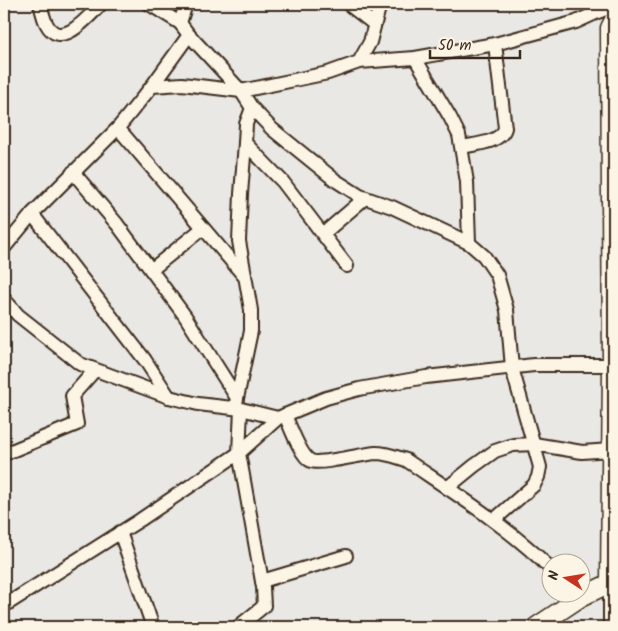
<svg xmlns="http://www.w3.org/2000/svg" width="618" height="631" font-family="Kalam,sans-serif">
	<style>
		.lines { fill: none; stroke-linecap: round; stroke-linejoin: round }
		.street-casing { stroke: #3b2a1e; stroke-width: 16 }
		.secondary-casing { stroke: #3b2a1e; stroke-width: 21 }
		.street { stroke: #fcf5e5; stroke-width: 12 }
		.secondary { stroke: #fcf5e5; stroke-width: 18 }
	</style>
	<rect width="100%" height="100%" fill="#e9e8e4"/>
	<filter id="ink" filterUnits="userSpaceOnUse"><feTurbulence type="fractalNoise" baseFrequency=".02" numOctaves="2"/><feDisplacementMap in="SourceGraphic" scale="10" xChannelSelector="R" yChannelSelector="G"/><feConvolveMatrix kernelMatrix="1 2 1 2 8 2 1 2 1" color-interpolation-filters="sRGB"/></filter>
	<g filter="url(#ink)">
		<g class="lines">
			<!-- street casing -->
			<g class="street-casing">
				<g id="street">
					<path d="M40,4C42,10 43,17 46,23C60,52 89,16 101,4"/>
					<polyline points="149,4 180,23 186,4"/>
					<polyline points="348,4 374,24"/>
					<polyline points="380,4 370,42 359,62 328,73 241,91 252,108 272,129 335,180 360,196 392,207 469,243 484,256 497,275 507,310 512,368 540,467 538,477 534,485 494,520"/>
					<polyline points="596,5 600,11 614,6"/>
					<polyline points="415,58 450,117 459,135 467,182 469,243"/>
					<polyline points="359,62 415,58 495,44 576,22 600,11"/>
					<polyline points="152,86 182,84 241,91 189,35"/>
					<polyline points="118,128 245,277"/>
					<polyline points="245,143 283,182 347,266"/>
					<path d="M462,147C475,144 501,143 505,128L495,44"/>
					<polyline points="73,172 117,224 185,316 237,398"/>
					<polyline points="32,214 145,360 169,397"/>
					<polyline points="323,234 365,198"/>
					<polyline points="4,248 32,214 118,128 152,86 189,35 180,23"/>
					<polyline points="151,270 203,228"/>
					<polyline points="4,299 18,315 80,364 169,397 198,404 241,409"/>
					<polyline points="235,408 251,331 251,310 239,241 241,194 245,143 246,124 252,108"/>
					<path d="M285,415C290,426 301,457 311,461C320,465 363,454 376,453C387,453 396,457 406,460C456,494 507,526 550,568"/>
					<polyline points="278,418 326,398 359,389 426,377 534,365 614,365"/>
					<polyline points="4,454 77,424 72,396 95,370"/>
					<polyline points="447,488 474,466 495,451 513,445 534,444 582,452 611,450"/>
					<polyline points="120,532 153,627"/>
					<polyline points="262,581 346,556"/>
					<polyline points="4,606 140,520 239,453 278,418 241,409 239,453 263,587 264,606 238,627"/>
					<polyline points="610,627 610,583 614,580"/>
				</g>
			</g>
			<!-- secondary casing -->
			<g class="secondary-casing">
				<polyline id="secondary" points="536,627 581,597 610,583 612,365 610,28 614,20"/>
			</g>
			<!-- street -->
			<use href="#street" class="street"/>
			<!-- secondary -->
			<use href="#secondary" class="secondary"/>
		</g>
	</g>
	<!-- margin -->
	<rect width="618" height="631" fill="none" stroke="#fcf5e5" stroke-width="20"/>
	<rect x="10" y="10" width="598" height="611" fill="none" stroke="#3b2a1e" stroke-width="2" filter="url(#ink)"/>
	<!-- north arrow -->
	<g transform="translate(566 578) rotate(282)"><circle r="24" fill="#fcf5e5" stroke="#afa495"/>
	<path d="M0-4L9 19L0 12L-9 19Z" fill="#c8321e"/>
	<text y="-8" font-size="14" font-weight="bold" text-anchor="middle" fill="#3b2a1e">N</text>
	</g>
	<!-- scale -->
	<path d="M430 50v8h90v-8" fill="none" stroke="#3b2a1e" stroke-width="2.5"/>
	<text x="438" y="50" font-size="15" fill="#3b2a1e" stroke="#fcf5e5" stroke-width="4" paint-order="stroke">50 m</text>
</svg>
